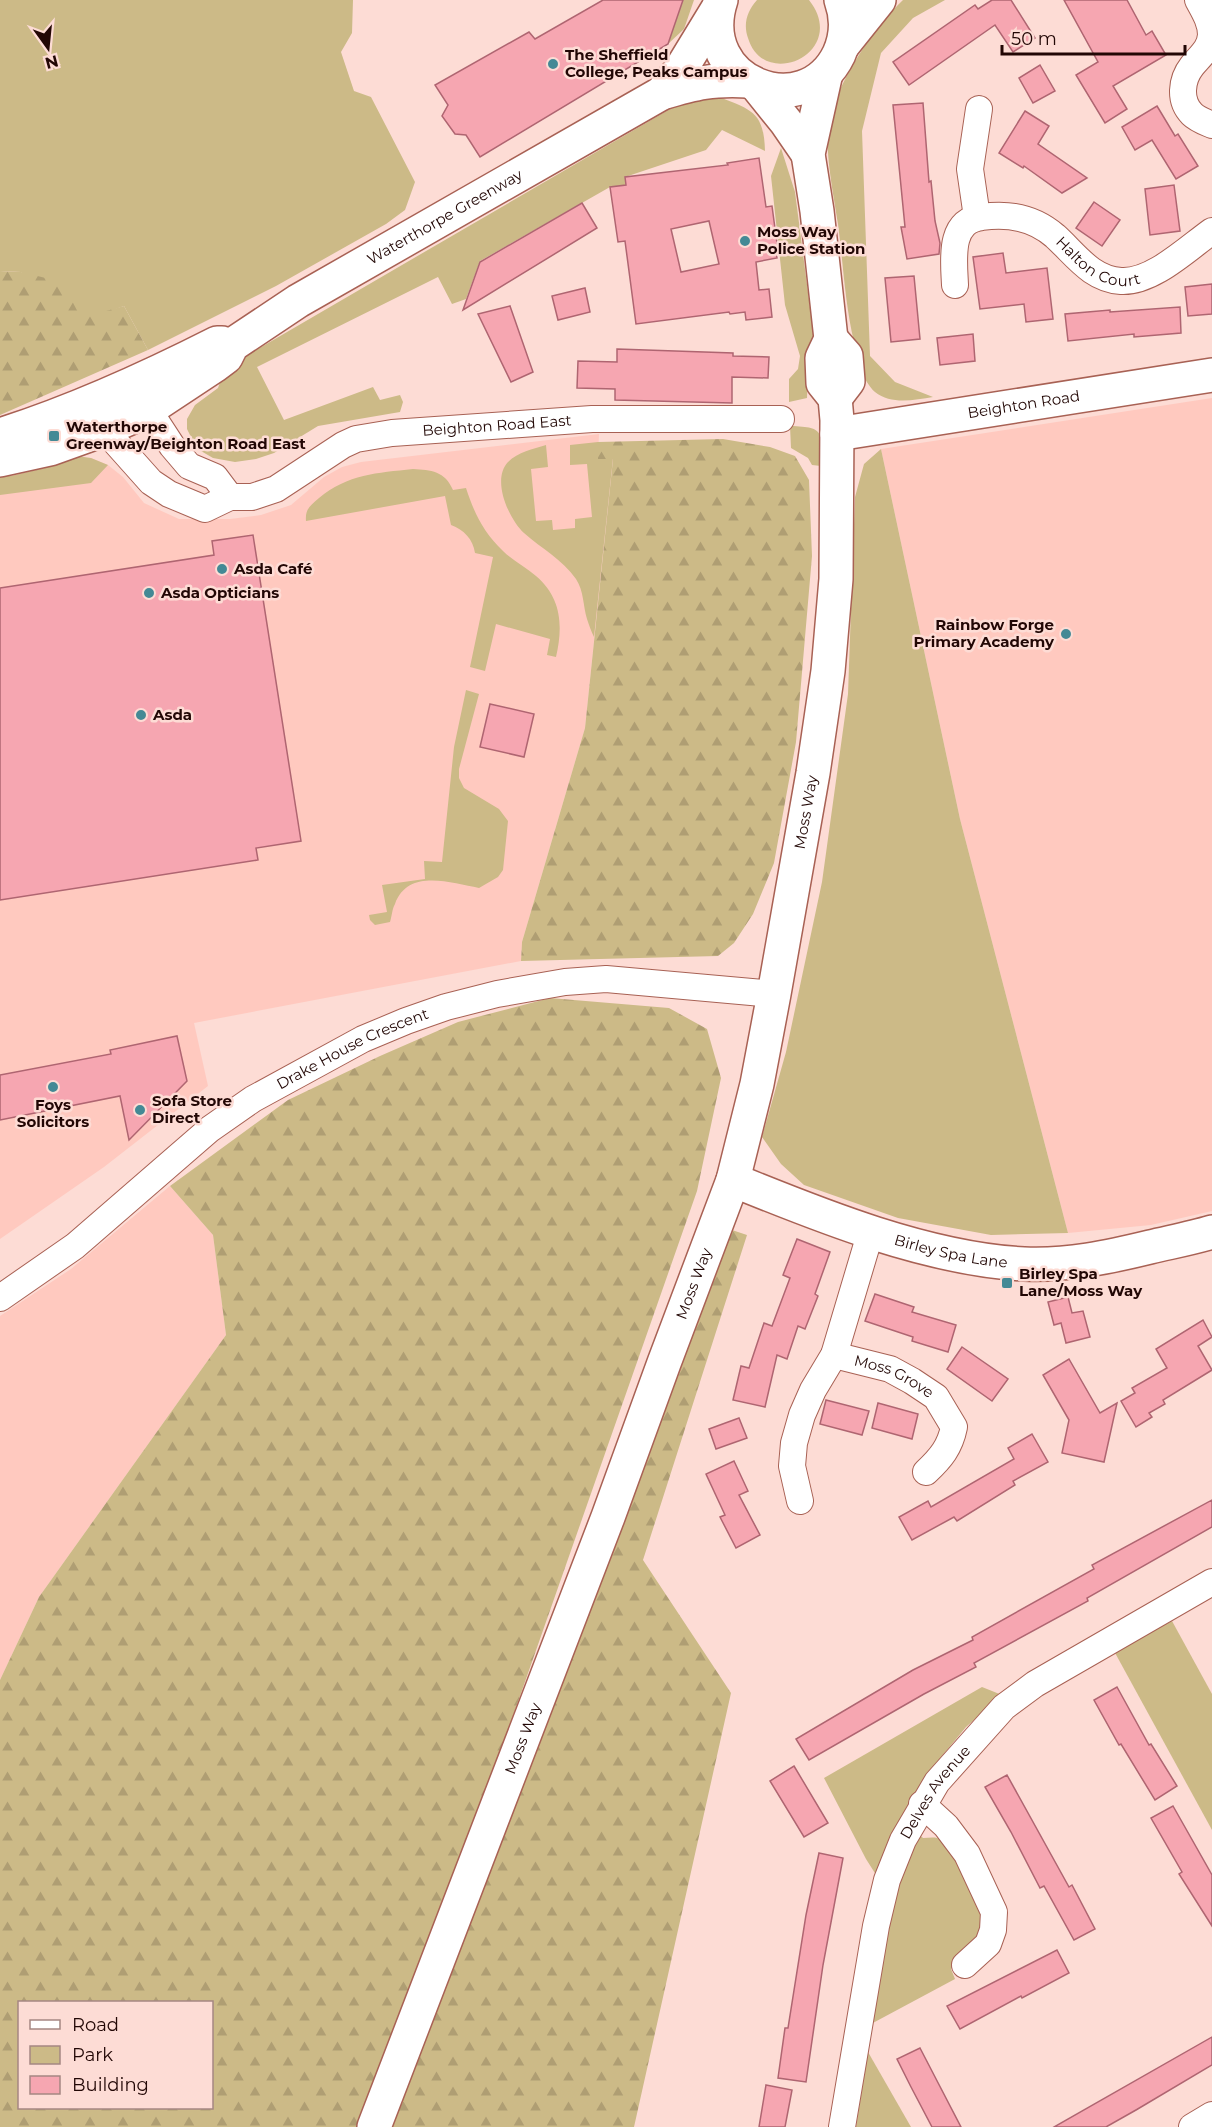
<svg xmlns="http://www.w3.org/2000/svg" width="1212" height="2127" font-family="Montserrat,sans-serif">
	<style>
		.built { fill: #ffc9bf }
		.green { fill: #ccba87 }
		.forest { fill: url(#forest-firs); fill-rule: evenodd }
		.building { fill: #f6a6b1; stroke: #af6571; stroke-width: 1.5; fill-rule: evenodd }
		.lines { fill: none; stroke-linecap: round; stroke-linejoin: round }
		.minor-casing { stroke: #a86154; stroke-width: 28 }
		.tertiary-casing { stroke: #a86154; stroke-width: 36 }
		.minor { stroke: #fff; stroke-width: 26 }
		.tertiary { stroke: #fff; stroke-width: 33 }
		.poi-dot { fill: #448995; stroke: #fddcd5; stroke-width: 2 }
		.labels { text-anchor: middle; stroke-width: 5; stroke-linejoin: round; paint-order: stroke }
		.poi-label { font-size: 15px; font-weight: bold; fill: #220705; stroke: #fddcd5; text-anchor: start }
		.street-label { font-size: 15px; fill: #220705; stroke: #fddcd5 }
	</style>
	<defs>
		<pattern id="forest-firs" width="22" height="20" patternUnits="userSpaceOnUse" patternTransform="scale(1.5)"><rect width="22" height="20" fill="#ccba87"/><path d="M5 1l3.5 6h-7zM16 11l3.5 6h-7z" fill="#af9e73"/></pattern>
	</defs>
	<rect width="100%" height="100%" fill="#fddcd5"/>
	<!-- built -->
	<g class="built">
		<polygon points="1212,398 1212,1211 1151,1225 1068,1233 960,819 881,449"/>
		<polygon points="599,434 598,458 613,458 585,728 522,942 521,961 194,1023 208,1086 104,1167 0,1239 0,469 91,458 108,465 123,477 144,503 179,519 230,519 261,515 291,505 324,477 342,467 361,462"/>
		<polygon points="170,1186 213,1235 226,1335 39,1597 0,1680 0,1316 71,1269"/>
	</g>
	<!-- green -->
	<g class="green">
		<polygon points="0,0 353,0 352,33 341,52 354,91 371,97 415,182 405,210 386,224 276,286 148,350 124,306 82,321 21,272 0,271"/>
		<polygon points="683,0 694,0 684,29 668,44"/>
		<path d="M757,0H809C850,52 764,92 748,38C743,24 747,11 757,0Z"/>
		<path d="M903,0H945L913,18L881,53L862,131L870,356L895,382L933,397C914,400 891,405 875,392C862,380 857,358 854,342C845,304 843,262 838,224C834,197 824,150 829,124C835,85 874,27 903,0Z"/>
		<path d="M717,96C751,110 764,111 765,151L722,130L706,150L625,177L626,185L610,187L480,261L466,299L452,304L438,277L257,367L284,420L373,387L380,400L400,395L403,402L400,412L318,426L274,453L256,459L235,462L213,458L201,451L193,441L187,429V419L195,405L218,388L225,368L689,98Z"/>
		<polygon points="781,148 795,192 813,331 815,361 808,363 807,398 789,402 789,379 798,369 800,356 785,305 771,176"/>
		<path d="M790,426C828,427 820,433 821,466L812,465L808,458L791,448Z"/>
		<path d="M598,442V458H613L594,637C591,631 589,625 587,619C583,606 584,591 576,579C562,559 542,549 524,533C509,519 491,480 508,462C518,452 533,449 546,445L548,467L531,469L536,521L552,520L553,530L575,528V519L592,517L587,464L570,465V445Z"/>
		<polygon points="881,449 960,819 1068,1233 991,1235 898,1218 804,1185 781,1164 762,1137 786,1052 822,882 848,694 855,497 864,464"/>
		<polygon points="70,455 91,458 108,465 91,483 0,495 0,469 11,476 45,468 51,458"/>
		<path d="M413,469C431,470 445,471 453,490L466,488C474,513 484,533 503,551C513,561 526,567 536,576C562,598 563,627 556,657L547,655L550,639L496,624L485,671L470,667L493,557L475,553C473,539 464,530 451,525L445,496L306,521C305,509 310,506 319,498C348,474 377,473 413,469Z"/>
		<path d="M466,690L479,694L459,769V778L464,788L499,809L508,821L503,870L498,877L479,888C451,883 408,868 395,904C392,909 392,916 390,922L375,925L370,920L369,915L387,912L382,885L425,879L424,861L442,862L454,747Z"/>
		<polygon points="1172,1621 1212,1694 1212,1830 1114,1651"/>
		<path d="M982,1687L1002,1695L966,1727L932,1768L902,1818L923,1838C928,1838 933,1837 937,1838C959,1845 979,1906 986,1927L978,1942L951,1969L955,1979L871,2024L892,1900L866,1859L824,1778Z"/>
		<polygon points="868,2052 911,2127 856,2127"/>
	</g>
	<!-- forest -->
	<g class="forest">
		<polygon points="0,271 21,272 62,282 81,318 124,306 148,350 0,415"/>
		<polygon points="723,439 770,447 795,456 809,480 812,556 796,742 774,863 753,914 734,943 718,956 521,961 522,942 585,728 613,459 598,459 598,442"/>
		<path d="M550,998L669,1008L707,1029L721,1078L697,1191L499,1756L359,2127H0V1680L39,1597L226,1335L213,1235L170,1186L288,1100L380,1056L458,1022ZM20,2002H212V2108H20Z"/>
		<polygon points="732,1230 747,1235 643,1560 731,1693 634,2127 383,2127 539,1720"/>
	</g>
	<!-- building -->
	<g class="building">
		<polygon points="603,0 683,0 668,44 480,157 466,135 455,134 442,116 448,105 435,85 529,32 535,39"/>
		<polygon points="992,0 1011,0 1035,38 1013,52 995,25 909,85 893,62 975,5 978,9"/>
		<polygon points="1064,0 1127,0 1146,35 1152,31 1166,55 1113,86 1127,109 1105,123 1076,75 1098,62"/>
		<polygon points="1040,65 1055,91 1033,103 1019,78"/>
		<polygon points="923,103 929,182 931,181 935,221 940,243 939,254 907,259 901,227 905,227 893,105"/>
		<polygon points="1157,106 1175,136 1178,134 1198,166 1176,179 1152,140 1135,150 1122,127"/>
		<polygon points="1025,111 1049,126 1038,144 1087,178 1062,193 1024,166 1023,168 999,153"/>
		<path d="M759,158L766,207L772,206L778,251L776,252L777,258L756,262L759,290L769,289L772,317L746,320L745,312L730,314L729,312L636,324L625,241L618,242L610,187L626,185L625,177L728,165L727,163ZM709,221L719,264L681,272L671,229Z"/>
		<polygon points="1174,185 1180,231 1150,235 1145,189"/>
		<polygon points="1094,202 1120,220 1102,246 1076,228"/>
		<polygon points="582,203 597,228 463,310 480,262"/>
		<polygon points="1003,253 1006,273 1047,268 1053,319 1026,322 1024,304 980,309 973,257"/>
		<polygon points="914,276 920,339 891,342 885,278"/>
		<polygon points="1212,284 1212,314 1188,316 1185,287"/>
		<polygon points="585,288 590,312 558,320 552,296"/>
		<polygon points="510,306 533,372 511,382 478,314"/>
		<polygon points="1180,307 1181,333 1134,337 1134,334 1068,341 1065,314 1110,310 1110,312"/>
		<polygon points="973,334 975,361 940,365 937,338"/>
		<polygon points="617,349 733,353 733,356 769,357 768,378 732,377 732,403 615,400 615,389 577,388 578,361 617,362"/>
		<polygon points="253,535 301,841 256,848 258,860 0,900 0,588 214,555 212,541"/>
		<polygon points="490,704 534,714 524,757 480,747"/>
		<polygon points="177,1036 187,1081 129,1140 120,1096 0,1120 0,1075 111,1054 110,1050"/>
		<polygon points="797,1239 830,1252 815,1294 818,1296 805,1329 798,1326 787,1359 777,1355 765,1407 733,1400 741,1366 749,1368 764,1323 772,1326 790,1278 783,1275"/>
		<polygon points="875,1294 914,1307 912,1312 956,1325 948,1352 912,1341 913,1337 865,1321"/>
		<polygon points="1068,1297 1072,1313 1083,1311 1090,1337 1066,1343 1061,1323 1054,1325 1048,1302"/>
		<polygon points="1203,1320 1212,1337 1198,1346 1212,1370 1163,1400 1165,1404 1149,1413 1152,1417 1136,1427 1121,1401 1135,1393 1132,1388 1167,1368 1156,1349"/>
		<polygon points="962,1347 1008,1379 992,1401 947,1369"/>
		<polygon points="1069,1359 1100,1413 1117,1403 1104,1462 1062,1453 1069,1420 1043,1375"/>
		<polygon points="826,1400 869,1411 862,1435 820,1424"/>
		<polygon points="878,1403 918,1414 912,1439 872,1428"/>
		<polygon points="739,1418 747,1438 716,1449 709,1429"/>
		<polygon points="1032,1434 1048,1462 1013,1481 1015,1485 957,1521 954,1517 912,1540 899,1517 928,1501 931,1507 1014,1459 1008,1448"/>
		<polygon points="734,1461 748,1491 739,1495 760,1535 736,1548 720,1517 725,1515 706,1474"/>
		<polygon points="1212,1500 1212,1527 1087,1598 1088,1601 974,1663 976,1667 924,1694 809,1760 796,1739 913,1670 973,1640 972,1637 1094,1569 1092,1565"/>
		<polygon points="1117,1687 1149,1745 1151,1744 1177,1786 1155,1800 1121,1744 1119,1745 1094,1700"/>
		<polygon points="794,1766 828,1823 804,1837 770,1781"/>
		<polygon points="1007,1775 1069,1887 1072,1885 1095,1929 1074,1940 1044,1886 1040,1888 1011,1832 985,1787"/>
		<polygon points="1173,1806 1212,1875 1212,1926 1179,1874 1182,1872 1151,1818"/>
		<polygon points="819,1853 843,1858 823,1965 806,2082 778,2078 785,2028 788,2028 806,1915"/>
		<polygon points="1057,1950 1069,1973 1022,1998 1021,1996 960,2029 947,2006"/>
		<polygon points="1212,2037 1212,2065 1136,2110 1106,2127 1054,2127"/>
		<polygon points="920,2048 934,2075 961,2127 932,2127 911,2087 897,2059"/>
		<polygon points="766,2085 792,2090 785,2127 759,2127"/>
	</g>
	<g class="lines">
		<!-- minor casing -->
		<g class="minor-casing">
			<g id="minor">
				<path d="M1198,0C1204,11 1211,22 1211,35C1210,49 1200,56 1192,66C1181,80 1179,101 1192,114C1197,119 1205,122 1212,125"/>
				<polyline points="977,217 970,169 979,109"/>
				<path id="s1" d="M955,285C954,260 948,221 982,217C1009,213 1034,218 1055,236C1076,255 1091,279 1121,281C1152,283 1188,248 1212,231"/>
				<polyline points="135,398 157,423 172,446 189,466 215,477 230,497"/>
				<path id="s2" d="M93,417L151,482L169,494L205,509L230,497H252L276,489L343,445L356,439L392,433L592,419H781"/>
				<path id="s3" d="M0,1298L75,1246L210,1129L253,1099L363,1039L406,1021L446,1007L497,994L565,982L606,979L774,994"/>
				<path id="s4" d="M834,1355L890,1369L912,1381L936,1397L954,1427C950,1447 941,1458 926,1472"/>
				<polyline points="800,1501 792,1466 794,1443 802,1415 813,1390 834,1355 871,1231"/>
				<polyline points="922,1804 946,1826 967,1854 994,1912 993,1930 988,1944 965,1965"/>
				<path id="s5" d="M842,2127L876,1926L887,1880L903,1840L937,1782L1004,1707L1035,1684L1212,1582"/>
				<polyline points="1192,2127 1212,2115"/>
			</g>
		</g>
		<!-- tertiary casing -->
		<g class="tertiary-casing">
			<g id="tertiary">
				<path d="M721,0C694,83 805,125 839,54C847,36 848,19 841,0"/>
				<polyline points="843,45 879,0"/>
				<polyline points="757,86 786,122 808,154"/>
				<polyline points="662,93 681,69 717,10"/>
				<polyline points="831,339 846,356 848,381 835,398"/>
				<path id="s6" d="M837,434L1212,375"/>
				<path d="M0,435C76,411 146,379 217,343H222"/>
				<path id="s7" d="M0,460L50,449L103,430L146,411L214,366L226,357L232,345L298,301L662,93C696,83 712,79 748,81"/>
				<path id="s8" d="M733,1180C821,1216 928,1259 1024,1264C1067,1266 1109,1257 1150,1247C1171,1242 1192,1238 1212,1232"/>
				<path id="s9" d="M374,2127L608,1517L664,1363L733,1180L757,1084L774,994L813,773L828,671L836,579L837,420L835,398L823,383L822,358L831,339L817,211L808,154L826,73"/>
			</g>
		</g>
		<!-- minor -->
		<use href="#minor" class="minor"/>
		<!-- tertiary -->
		<use href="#tertiary" class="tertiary"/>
	</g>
	<!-- markers -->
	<g class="poi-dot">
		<circle cx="553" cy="64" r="6"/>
		<circle cx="745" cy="241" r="6"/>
		<rect x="48" y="430" width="12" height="12" rx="3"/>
		<circle cx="222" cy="569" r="6"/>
		<circle cx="149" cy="593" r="6"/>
		<circle cx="1066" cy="634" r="6"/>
		<circle cx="141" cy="715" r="6"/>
		<circle cx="53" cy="1087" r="6"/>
		<circle cx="140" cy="1110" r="6"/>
		<rect x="1001" y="1277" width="12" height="12" rx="3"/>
	</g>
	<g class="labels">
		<!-- poi labels -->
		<g class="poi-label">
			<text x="565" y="60">The Sheffield<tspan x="565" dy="17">College, Peaks Campus</tspan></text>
			<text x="757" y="237">Moss Way<tspan x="757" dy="17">Police Station</tspan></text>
			<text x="66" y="432">Waterthorpe<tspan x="66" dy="17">Greenway/Beighton Road East</tspan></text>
			<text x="234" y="574">Asda Café</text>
			<text x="161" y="598">Asda Opticians</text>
			<text x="1054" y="630" text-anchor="end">Rainbow Forge<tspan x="1054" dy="17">Primary Academy</tspan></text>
			<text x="153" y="720">Asda</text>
			<text x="152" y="1106">Sofa Store<tspan x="152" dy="17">Direct</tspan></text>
			<text x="53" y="1110" text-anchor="middle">Foys<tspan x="53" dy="17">Solicitors</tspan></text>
			<text x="1019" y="1279">Birley Spa<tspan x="1019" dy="17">Lane/Moss Way</tspan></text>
		</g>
		<!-- street labels -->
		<g class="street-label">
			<text dy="5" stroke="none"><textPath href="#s7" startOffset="513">Waterthorpe Greenway</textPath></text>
			<text dy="5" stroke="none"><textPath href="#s1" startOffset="213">Halton Court</textPath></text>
			<text dy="5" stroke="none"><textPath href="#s6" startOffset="189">Beighton Road</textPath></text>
			<text dy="5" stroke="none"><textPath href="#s2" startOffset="459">Beighton Road East</textPath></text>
			<text dy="5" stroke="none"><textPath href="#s9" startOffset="1388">Moss Way</textPath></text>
			<text dy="5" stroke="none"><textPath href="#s3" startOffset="434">Drake House Crescent</textPath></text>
			<text dy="5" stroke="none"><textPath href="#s8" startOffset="230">Birley Spa Lane</textPath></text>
			<text dy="5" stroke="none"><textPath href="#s9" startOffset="902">Moss Way</textPath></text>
			<text dy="5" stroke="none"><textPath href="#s4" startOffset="64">Moss Grove</textPath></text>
			<text dy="5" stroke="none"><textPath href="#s9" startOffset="416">Moss Way</textPath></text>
			<text dy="5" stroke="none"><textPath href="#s5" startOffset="352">Delves Avenue</textPath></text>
		</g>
	</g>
	<!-- legend -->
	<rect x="18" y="2001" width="195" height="108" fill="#fddcd5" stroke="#a58782" stroke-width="1.5"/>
	<rect x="30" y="2020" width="30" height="9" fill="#ffffff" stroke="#a58782" stroke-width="1.5"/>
	<text x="72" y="2031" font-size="18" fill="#220705">Road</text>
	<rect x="30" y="2046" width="30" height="18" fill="#ccba87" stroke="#a58782" stroke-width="1.5"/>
	<text x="72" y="2061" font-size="18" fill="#220705">Park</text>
	<rect x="30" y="2076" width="30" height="18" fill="#f6a6b1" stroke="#a58782" stroke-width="1.5"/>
	<text x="72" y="2091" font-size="18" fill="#220705">Building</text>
	<!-- north arrow -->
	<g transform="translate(48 48) rotate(165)" stroke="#fddcd5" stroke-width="4.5" paint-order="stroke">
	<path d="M0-4.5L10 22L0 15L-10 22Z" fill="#220705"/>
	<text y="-9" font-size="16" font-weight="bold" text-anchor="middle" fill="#220705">N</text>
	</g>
	<!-- scale -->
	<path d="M1002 45v9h183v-9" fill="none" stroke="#220705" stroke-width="3"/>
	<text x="1011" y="45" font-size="18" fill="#220705" stroke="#fddcd5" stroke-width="4.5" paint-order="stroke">50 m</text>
</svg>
